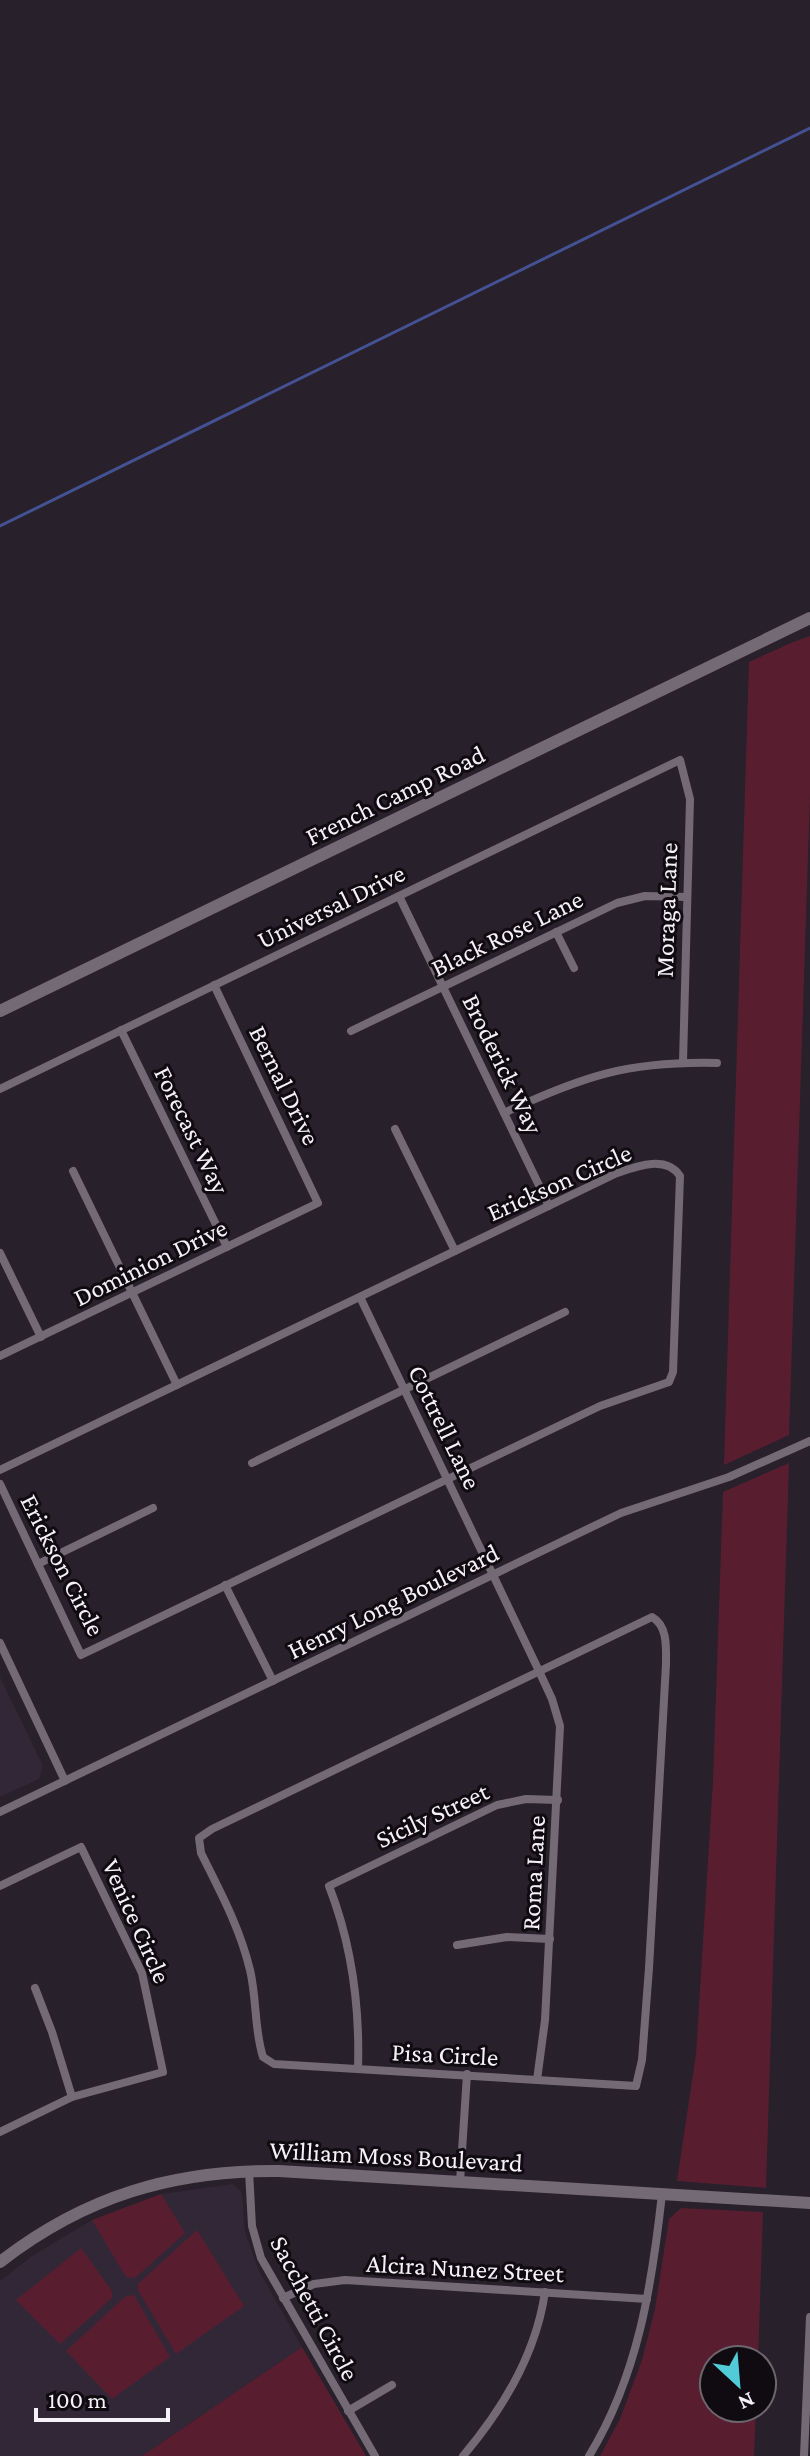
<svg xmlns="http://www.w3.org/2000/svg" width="810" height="2456" font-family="'Crimson Pro',serif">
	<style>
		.built { fill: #322736 }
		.green { fill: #581e30 }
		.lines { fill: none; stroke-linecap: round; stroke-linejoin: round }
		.stream { stroke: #445192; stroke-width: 3 }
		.street { stroke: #736a76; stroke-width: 8 }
		.secondary { stroke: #736a76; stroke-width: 12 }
		.labels { text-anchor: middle; stroke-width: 6; stroke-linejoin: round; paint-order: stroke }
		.street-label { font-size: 26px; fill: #f6f1f8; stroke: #0f0b10 }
	</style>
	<rect width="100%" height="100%" fill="#28202a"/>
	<!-- built -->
	<g class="built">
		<polygon points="0,1677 43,1766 39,1779 0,1797"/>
		<polygon points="233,2184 242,2193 245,2232 259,2271 302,2347 142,2456 0,2456 0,2281 32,2256 92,2220 161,2194"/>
	</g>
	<!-- green -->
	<g class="green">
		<polygon points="810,636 810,794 789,1435 724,1465 749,662 793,642"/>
		<polygon points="789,1463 766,2188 677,2181 696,2054 713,1781 723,1492"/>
		<polygon points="161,2194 185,2233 135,2278 126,2277 92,2220"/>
		<polygon points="681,2208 763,2212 758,2360 714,2360 714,2408 756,2408 754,2456 600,2456 620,2419 642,2360 655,2309 669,2219"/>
		<polygon points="197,2230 244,2306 176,2354 138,2290 138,2284"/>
		<polygon points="81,2248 112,2291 112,2298 60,2344 16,2300"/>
		<polygon points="134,2295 170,2357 112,2399 66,2351 126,2296"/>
		<polygon points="302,2347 366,2456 142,2456"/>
	</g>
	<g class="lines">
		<!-- stream -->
		<polyline class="stream" points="0,526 810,128"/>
		<!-- street -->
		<g class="street">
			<polyline points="399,896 549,1206"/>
			<polyline points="556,932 574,968"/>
			<polyline points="121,1030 227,1247"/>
			<polyline points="351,1031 617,903 645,896 687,897"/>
			<polyline points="0,1089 680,760 690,799 683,1062"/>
			<path d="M504,1113C583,1076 628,1061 717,1063"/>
			<polyline points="395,1129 455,1251"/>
			<polyline points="73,1171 177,1385"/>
			<polyline points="0,1253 41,1337"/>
			<polyline points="360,1297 539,1671 552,1699 560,1726 545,2020 537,2080"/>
			<polyline points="0,1356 318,1203 214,985"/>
			<polyline points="252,1463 565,1312"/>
			<path d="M0,1470L617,1173C637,1166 666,1155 680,1176L673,1372L669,1382L600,1406L81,1655L0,1484"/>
			<polyline points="38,1564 153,1508"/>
			<polyline points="225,1585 273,1681"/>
			<path d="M652,1617C668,1626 666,1648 666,1664L649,1968L642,2060L636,2086L274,2064L263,2057C254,2029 257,1999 250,1970C240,1928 220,1891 201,1853L199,1838L212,1829Z"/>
			<polyline points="0,1643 65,1781"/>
			<polyline points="0,1812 621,1513 729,1477 810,1441"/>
			<polyline points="0,1886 81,1847 142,1973 163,2072 72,2097 0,2132"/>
			<polyline points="457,1945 507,1937 550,1939"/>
			<polyline points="35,1988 52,2032 72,2097"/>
			<path d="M358,2069C360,2005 352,1945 329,1886L497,1805L526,1799L558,1800"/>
			<polyline points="249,2171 252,2226 261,2258 375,2456"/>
			<polyline points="460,2182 467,2074"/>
			<polyline points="283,2298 314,2284 345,2280 647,2299"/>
			<polyline points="348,2411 392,2385"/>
			<path d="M463,2456C503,2409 536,2354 545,2292"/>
			<path d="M589,2456C638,2376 652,2285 662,2194"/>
			<polyline points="804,2456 810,2317"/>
		</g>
		<!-- secondary -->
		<g class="secondary">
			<polyline points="0,1011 810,618"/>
			<path d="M0,2262C85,2196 173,2170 279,2171L810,2203"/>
		</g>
	</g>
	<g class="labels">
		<!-- street labels -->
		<g class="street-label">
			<text transform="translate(395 795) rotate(-26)" y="9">French Camp Road</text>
			<text transform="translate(331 906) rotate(-26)" y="9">Universal Drive</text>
			<text transform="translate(666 910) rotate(-88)" y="9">Moraga Lane</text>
			<text transform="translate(507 933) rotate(-26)" y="9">Black Rose Lane</text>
			<text transform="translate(503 1064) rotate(64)" y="9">Broderick Way</text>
			<text transform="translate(285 1085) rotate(64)" y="9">Bernal Drive</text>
			<text transform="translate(192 1130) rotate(64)" y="9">Forecast Way</text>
			<text transform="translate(559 1182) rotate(-24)" y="9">Erickson Circle</text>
			<text transform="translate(150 1262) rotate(-26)" y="9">Dominion Drive</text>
			<text transform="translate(445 1427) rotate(64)" y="9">Cottrell Lane</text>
			<text transform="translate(63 1565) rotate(63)" y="9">Erickson Circle</text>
			<text transform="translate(393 1601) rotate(-26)" y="9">Henry Long Boulevard</text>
			<text transform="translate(432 1815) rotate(-25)" y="9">Sicily Street</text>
			<text transform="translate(533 1873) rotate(-87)" y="9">Roma Lane</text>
			<text transform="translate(137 1921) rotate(66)" y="9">Venice Circle</text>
			<text transform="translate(445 2054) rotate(3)" y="9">Pisa Circle</text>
			<text transform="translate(396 2156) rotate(3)" y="9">William Moss Boulevard</text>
			<text transform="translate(465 2268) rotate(3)" y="9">Alcira Nunez Street</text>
			<text transform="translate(315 2308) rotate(62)" y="9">Sacchetti Circle</text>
		</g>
	</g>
	<!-- north arrow -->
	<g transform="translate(738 2384) rotate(154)"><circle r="38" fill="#0f0b10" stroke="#6b676d" stroke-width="2"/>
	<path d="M0-6L14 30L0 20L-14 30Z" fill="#52cbd8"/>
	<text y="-12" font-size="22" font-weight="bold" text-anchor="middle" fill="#f6f1f8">N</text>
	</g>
	<!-- scale -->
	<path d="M36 2408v12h132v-12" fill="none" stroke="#f6f1f8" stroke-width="4"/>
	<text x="48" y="2408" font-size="24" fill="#f6f1f8" stroke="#0f0b10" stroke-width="6" paint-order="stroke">100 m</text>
</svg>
